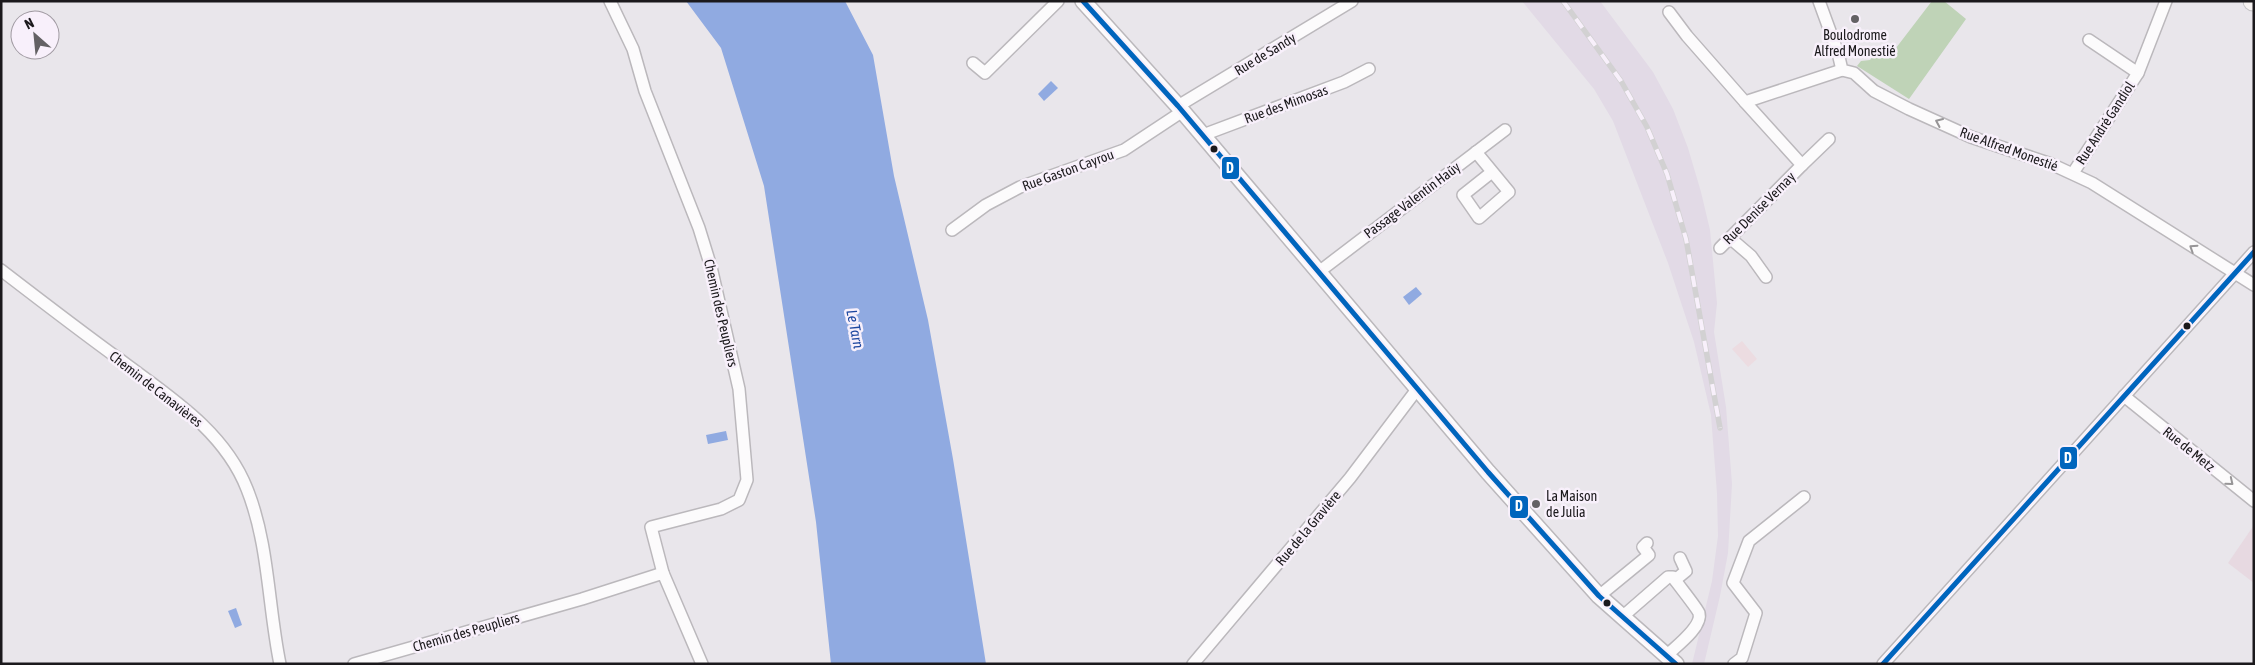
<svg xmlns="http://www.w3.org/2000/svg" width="2255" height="665" font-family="'Asap Condensed',sans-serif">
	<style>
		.built { fill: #e2dae6 }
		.industrial { fill: #ecdce1 }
		.education { fill: #e7d9e1 }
		.green { fill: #bfd3b7 }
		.water { fill: #90aae1 }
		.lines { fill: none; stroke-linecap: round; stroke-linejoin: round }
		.minor-casing { stroke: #bbb8bc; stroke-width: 14 }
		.tertiary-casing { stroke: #bbb8bc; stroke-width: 18 }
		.primary-casing { stroke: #c5c4c6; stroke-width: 21 }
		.minor { stroke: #fcfbfc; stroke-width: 11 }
		.tertiary { stroke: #fcfbfc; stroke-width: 15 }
		.primary { stroke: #f6f2f1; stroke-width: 19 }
		.rail-casing { stroke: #d2d1d2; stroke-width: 5.5 }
		.rail { stroke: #f8f0fb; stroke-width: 4; stroke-dasharray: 11; stroke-linecap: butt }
		.bus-1-casing { stroke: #f8f0fb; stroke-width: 9 }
		.bus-1 { stroke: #0065bd; stroke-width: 5 }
		.oneway { stroke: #979597 }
		.poi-dot { fill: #636164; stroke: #f8f0fb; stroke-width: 2 }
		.bus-dot { fill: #1b191c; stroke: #f8f0fb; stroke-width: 2 }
		.labels { text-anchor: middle; stroke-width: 5; stroke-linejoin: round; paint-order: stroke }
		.poi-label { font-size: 14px; fill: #1b191c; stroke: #f8f0fb }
		.street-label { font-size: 14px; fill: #1b191c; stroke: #f8f0fb }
		.water-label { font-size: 15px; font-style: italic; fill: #1d47a0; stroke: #f8f0fb }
		.line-badge { stroke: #f8f0fb; stroke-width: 2 }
		.badge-label { font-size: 14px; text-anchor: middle; font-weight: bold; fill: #fff }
	</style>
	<rect width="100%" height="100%" fill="#e9e6eb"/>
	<!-- built -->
	<polygon class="built" points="1522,1 1600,1 1653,72 1673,109 1688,148 1701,192 1710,230 1717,303 1714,332 1726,407 1732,484 1728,553 1720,596 1704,664 1692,664 1712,581 1718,536 1717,493 1711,415 1694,342 1668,263 1613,121 1594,89"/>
	<!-- industrial -->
	<polygon class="industrial" points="1742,341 1757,359 1748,367 1732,349"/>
	<!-- education -->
	<polygon class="education" points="2254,525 2254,583 2228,563"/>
	<!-- green -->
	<polygon class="green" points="1932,1 1944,1 1966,19 1909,99 1857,66 1861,61 1870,60 1881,47 1896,48"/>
	<!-- water -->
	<g class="water">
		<polygon points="686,1 845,1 873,55 894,176 928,320 953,459 986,664 831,664 816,522 764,186 721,48"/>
		<polygon points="1051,81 1058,88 1044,101 1038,94"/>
		<polygon points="1416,287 1422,294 1409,305 1403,297"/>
		<polygon points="726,431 728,440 708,444 706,435"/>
		<polygon points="236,608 242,625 235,628 228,611"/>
	</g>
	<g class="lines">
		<!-- minor casing -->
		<g class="minor-casing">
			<g id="minor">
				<polyline points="610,1 633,49 645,91 699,228 711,267 739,389 747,480 739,500 721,509 651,527 663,573"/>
				<polyline points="1819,1 1838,53 1842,70 1854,73 1874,91 1909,109 1971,137 2051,164 2092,183 2254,285"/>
				<polyline points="1669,12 1687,36 1745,102 1842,70"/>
				<polyline points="2089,40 2138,73"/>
				<polyline points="973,63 985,73 1058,1"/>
				<polyline points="1178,106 1352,1"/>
				<polyline points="1203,135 1344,82 1369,69"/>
				<polyline points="1476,152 1509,192 1479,218 1463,195 1492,172"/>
				<polyline points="1802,165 1829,139"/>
				<polyline points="2073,173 2138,73 2166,1"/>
				<polyline points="952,230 986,205 1020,187 1124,150 1183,111"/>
				<polyline points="1730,238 1751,256 1766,277"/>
				<polyline points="1720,248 1802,165 1745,102"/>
				<path d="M1,270C40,300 79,330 119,359C168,396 224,430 247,489C269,544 268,606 280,664"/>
				<polyline points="1320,271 1505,130"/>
				<polyline points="2124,396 2254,501"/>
				<polyline points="1599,596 1649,555 1643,547 1647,543"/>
				<polyline points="1622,617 1668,577 1673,577 1675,580 1686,571 1680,558"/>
				<path d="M1666,656C1675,647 1703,627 1699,613C1697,608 1680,587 1675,580"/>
				<polyline points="354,664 582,599 663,573 702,664"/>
				<polyline points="1193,664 1350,478 1418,388"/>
				<polyline points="1734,664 1742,658 1756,613 1733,583 1749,541 1804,497"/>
				<polyline points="1883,664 2254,252"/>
			</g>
		</g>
		<!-- tertiary casing -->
		<g class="tertiary-casing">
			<polyline id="tertiary" points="1083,1 1178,106 1488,472 1599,596 1676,664"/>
		</g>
		<!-- primary casing -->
		<g class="primary-casing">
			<polyline id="primary" points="2253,1 2254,1"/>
		</g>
		<!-- minor -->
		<use href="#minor" class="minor"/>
		<!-- tertiary -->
		<use href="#tertiary" class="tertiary"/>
		<!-- primary -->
		<use href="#primary" class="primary"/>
		<!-- rail casing -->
		<g class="rail-casing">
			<polyline id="rail" points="1563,1 1621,81 1647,127 1667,174 1686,239 1720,428"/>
		</g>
		<!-- rail -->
		<use href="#rail" class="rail"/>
		<!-- bus-1 casing -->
		<g class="bus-1-casing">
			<g id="bus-1">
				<polyline points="1083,1 1178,106 1488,472 1599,596 1676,664"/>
				<polyline points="1883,664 2254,252"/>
			</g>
		</g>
		<!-- bus-1 -->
		<use href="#bus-1" class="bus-1"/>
	</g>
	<!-- one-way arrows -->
	<defs><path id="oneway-chevron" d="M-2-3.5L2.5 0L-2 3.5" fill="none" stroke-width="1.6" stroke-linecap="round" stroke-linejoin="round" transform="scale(1.25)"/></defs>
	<g class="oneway">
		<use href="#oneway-chevron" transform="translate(1939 122) rotate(-156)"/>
		<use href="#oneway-chevron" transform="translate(2193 248) rotate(-147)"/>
		<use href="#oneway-chevron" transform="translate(2230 482) rotate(39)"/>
	</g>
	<!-- markers -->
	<g class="poi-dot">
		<circle cx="1855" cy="19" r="5"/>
		<circle cx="1536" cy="504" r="5"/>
	</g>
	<g class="bus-dot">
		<circle cx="1214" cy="149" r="4.5"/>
		<circle cx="2187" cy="326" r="4.5"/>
		<circle cx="1607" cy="603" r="4.5"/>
	</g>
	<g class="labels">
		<!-- poi labels -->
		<g class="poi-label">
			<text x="1855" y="40">Boulodrome<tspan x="1855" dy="16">Alfred Monestié</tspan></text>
			<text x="1546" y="501" text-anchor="start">La Maison<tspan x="1546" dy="16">de Julia</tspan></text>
		</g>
		<!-- street labels -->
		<g class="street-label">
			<text transform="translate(1265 54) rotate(-31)" y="5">Rue de Sandy</text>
			<text transform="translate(1286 104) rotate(-20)" y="5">Rue des Mimosas</text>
			<text transform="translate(2105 123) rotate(-57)" y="5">Rue André Gandiol</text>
			<text transform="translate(2009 149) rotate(20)" y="5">Rue Alfred Monestié</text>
			<text transform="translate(1068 170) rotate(-20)" y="5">Rue Gaston Cayrou</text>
			<text transform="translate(1412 200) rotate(-37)" y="5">Passage Valentin Haüy</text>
			<text transform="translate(1759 208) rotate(-45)" y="5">Rue Denise Vernay</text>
			<text transform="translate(721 313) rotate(77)" y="5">Chemin des Peupliers</text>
			<text transform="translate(156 389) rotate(38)" y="5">Chemin de Canavières</text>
			<text transform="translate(2189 449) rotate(39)" y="5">Rue de Metz</text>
			<text transform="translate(1308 528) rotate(-50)" y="5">Rue de la Gravière</text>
			<text transform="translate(466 632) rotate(-16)" y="5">Chemin des Peupliers</text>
		</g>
		<!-- water labels -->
		<g class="water-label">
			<text transform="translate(855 329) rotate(79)" y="5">Le Tarn</text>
		</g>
	</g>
	<g class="line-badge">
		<rect x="1221" y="156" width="19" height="24" rx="5" fill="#0065bd"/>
		<rect x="2059" y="446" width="19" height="24" rx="5" fill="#0065bd"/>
		<rect x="1509" y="495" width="20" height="24" rx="5" fill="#0065bd"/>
	</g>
	<g class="badge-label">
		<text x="1230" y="173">D</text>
		<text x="2068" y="463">D</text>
		<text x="1519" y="511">D</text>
	</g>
	<!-- border -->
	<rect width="2255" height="665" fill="none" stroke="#1b191c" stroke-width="5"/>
	<!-- north arrow -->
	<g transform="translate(35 35) rotate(333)"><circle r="24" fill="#f8f0fb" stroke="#a09aa2"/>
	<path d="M0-4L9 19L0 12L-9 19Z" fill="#636164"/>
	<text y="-8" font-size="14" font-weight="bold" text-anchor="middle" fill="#1b191c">N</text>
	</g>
</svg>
